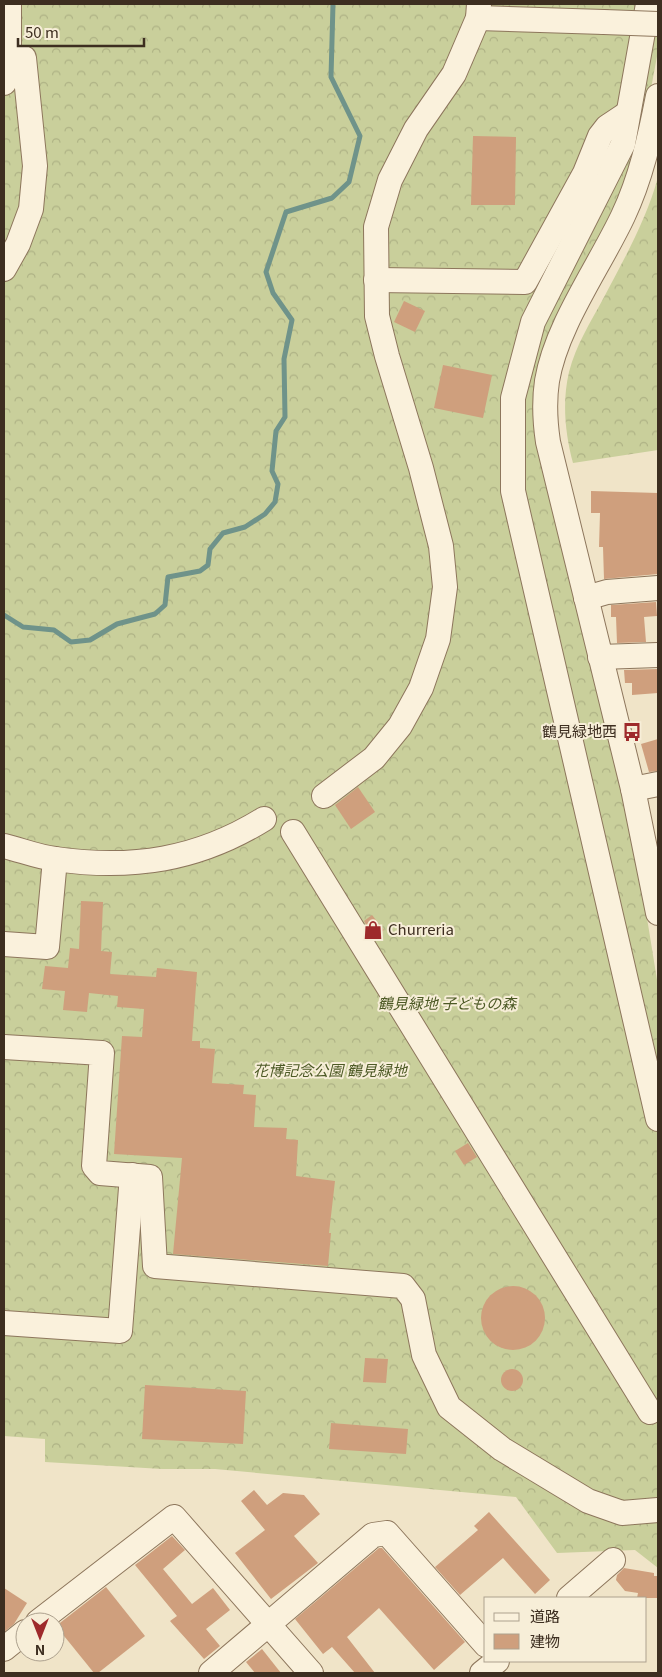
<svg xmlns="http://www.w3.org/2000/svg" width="662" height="1677" font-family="Georgia,'Noto Sans JP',serif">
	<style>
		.forest { fill: url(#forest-crowns) }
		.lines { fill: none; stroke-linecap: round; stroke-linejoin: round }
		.stream { stroke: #6f938a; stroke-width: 5 }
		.building { fill: #cf9f7d }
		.minor-casing { stroke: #8d765c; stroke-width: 26 }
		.minor { stroke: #faf1dc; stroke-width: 24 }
		.minor-bridge-casing { stroke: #8d765c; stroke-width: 26; stroke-linecap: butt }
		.minor-bridge { stroke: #faf1dc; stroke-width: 24 }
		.labels { text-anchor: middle; stroke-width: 4; stroke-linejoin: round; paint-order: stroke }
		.poi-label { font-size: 15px; fill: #3d2e20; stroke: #f7eed8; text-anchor: end }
		.park-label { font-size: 15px; font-style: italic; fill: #4d5a26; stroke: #f7eed8 }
	</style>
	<defs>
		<pattern id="forest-crowns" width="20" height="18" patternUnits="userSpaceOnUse" patternTransform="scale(1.25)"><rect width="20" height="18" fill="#c9cf9b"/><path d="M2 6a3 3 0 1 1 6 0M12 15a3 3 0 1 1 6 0" fill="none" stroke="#aeb285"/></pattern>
	</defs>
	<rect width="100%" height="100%" fill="#f0e4c8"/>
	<!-- forest -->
	<g class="forest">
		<polygon points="4,4 658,4 658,51 647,110 625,185 541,362 635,844 658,986 658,1568 635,1550 557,1553 516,1497 215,1469 162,1469 45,1462 45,1439 4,1436"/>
		<path d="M658,177V450L573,463C565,433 562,402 569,372C576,345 590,323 603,299C624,259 646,221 658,177Z"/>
	</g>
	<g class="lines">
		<!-- stream -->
		<polyline class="stream" points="4,615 23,627 54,630 71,642 90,640 117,624 155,614 165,605 168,577 200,571 208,565 210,549 223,533 245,527 265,514 275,502 278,484 272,471 276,431 285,417 284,359 292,320 273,293 266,272 286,212 332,198 349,182 360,136 331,77 333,4"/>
	</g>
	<!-- building -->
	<g class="building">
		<polygon points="473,136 516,137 515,205 471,205"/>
		<polygon points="404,301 425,311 415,332 394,322"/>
		<polygon points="443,365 492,375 483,418 434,408"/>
		<polygon points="591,491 658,493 658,574 604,579 603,547 599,547 600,513 591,513"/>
		<polygon points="656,602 657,616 644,617 646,642 617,643 616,617 611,617 611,605"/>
		<polygon points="658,669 658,693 632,695 632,683 625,683 624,670"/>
		<polygon points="658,739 658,771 649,772 641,744"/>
		<polygon points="358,787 375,812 351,829 335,805"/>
		<polygon points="81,901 103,902 101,951 112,952 110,974 156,977 157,968 197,972 192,1041 200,1041 200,1048 215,1049 212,1083 244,1085 243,1094 256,1095 254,1127 287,1128 286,1139 298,1140 296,1176 335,1181 329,1233 331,1233 328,1266 173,1254 182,1158 114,1154 122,1036 142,1037 144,1009 117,1007 118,996 89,993 87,1012 63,1010 65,991 42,989 45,966 68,968 70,948 79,949"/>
		<polygon points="372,915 384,930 374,938 364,921"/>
		<polygon points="468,1143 477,1157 464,1165 455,1151"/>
		<circle cx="513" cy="1318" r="32"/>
		<polygon points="365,1358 388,1359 386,1383 363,1382"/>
		<circle cx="512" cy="1380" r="11"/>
		<polygon points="145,1385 246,1391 243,1444 142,1439"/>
		<polygon points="331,1423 408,1429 406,1454 329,1449"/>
		<polygon points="254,1490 267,1505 283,1493 304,1495 320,1514 294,1536 318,1563 271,1599 235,1553 265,1530 241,1501"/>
		<polygon points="489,1512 550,1580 535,1594 503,1558 460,1595 435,1567 478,1530 474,1526"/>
		<polygon points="172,1536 185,1550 163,1569 192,1604 213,1588 230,1610 206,1629 220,1646 204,1659 170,1621 177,1616 135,1565"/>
		<polygon points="379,1548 382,1548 465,1642 434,1670 379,1608 347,1637 375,1673 355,1673 332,1647 323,1654 295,1619"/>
		<polygon points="624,1568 654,1573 654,1576 658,1576 658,1598 637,1598 638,1593 625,1591 616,1580 617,1575"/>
		<polygon points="106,1587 145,1636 98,1673 94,1673 56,1626"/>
		<polygon points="4,1588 27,1603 14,1624 4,1632"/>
		<polygon points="262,1649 281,1673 255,1673 246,1662"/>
	</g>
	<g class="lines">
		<!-- minor casing -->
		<g class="minor-casing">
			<g id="minor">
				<polyline points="648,4 623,144 533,322 513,398 513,491 658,1119"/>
				<polyline points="478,18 604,22"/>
				<polyline points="4,83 9,58 9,4"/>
				<path d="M658,96C650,137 641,178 623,216C599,267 556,326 547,381C544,401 545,422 548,442L633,789L658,913"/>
				<polyline points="4,269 18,244 31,209 35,166 24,58 9,58"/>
				<polyline points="376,280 525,282 585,173 600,136 607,127 628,113"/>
				<polyline points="586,598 607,592 658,588"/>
				<polyline points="600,657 658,655"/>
				<polyline points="633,789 658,784"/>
				<polyline points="324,796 374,758 400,726 421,688 438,639 445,587 441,546 421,468 387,356 377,316 376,227 390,180 416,129 454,74 478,18 479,4"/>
				<polyline points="293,832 650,1412"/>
				<path d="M4,846C21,850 38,857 55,859C132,870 198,860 264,819"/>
				<polyline points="4,944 47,947 55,859"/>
				<polyline points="4,1047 102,1053 94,1166 100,1173 150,1177 155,1266 403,1286 413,1299 424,1355 449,1407 502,1449 588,1501 622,1513 658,1510"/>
				<polyline points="4,1323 120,1331 132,1175"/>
				<polyline points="569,1598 613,1560"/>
				<polyline points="38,1622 174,1517 311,1673"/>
				<polyline points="4,1649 25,1632"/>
				<polyline points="211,1673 373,1535 387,1533 486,1645"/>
				<polyline points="482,1673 497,1661"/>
			</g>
		</g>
		<!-- minor -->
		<use href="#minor" class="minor"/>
		<!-- minor-bridge casing -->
		<g class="minor-bridge-casing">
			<polyline id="minor-bridge" points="604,22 658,24"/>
		</g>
		<!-- minor-bridge -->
		<use href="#minor-bridge" class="minor-bridge"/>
	</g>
	<!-- icons -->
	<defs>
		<g id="bus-bare" transform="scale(1.5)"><path d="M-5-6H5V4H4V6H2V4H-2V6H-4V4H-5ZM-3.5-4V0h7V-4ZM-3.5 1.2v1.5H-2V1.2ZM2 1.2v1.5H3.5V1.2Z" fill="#9e2a2b" stroke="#f7eed8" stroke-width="2.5" paint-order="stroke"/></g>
		<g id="shop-bare" transform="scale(1.5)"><path d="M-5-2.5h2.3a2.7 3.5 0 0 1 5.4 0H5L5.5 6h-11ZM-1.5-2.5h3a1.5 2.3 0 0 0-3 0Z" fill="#9e2a2b" stroke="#f7eed8" stroke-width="2.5" paint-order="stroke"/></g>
	</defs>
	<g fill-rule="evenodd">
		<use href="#bus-bare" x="632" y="732"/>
		<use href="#shop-bare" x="373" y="930"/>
	</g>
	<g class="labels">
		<!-- poi labels -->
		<g class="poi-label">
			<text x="617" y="737">鶴見緑地西</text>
			<text x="388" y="935" text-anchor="start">Churreria</text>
		</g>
		<!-- park labels -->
		<g class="park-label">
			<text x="447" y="1009">鶴見緑地 子どもの森</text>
			<text x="330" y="1076">花博記念公園 鶴見緑地</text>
		</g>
	</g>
	<!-- border -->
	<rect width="662" height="1677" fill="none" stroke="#3d2e20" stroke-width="10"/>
	<!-- legend -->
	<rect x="484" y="1597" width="162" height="65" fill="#f7eed8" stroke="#ada18e"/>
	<rect x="494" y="1613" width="25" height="8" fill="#faf1dc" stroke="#ada18e"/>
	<text x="530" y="1622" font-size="15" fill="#3d2e20">道路</text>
	<rect x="494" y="1634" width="25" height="15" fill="#cf9f7d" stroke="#ada18e"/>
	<text x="530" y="1647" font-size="15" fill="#3d2e20">建物</text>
	<!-- north arrow -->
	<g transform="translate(40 1637) rotate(180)"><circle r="24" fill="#f7eed8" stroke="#ada18e"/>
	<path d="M0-4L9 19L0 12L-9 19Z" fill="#9e2a2b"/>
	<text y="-8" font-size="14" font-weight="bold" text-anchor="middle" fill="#3d2e20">N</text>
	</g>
	<!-- scale -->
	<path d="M18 38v8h126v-8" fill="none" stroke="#3d2e20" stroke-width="2.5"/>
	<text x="25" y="38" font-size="15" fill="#3d2e20" stroke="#f7eed8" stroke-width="4" paint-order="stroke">50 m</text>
</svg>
